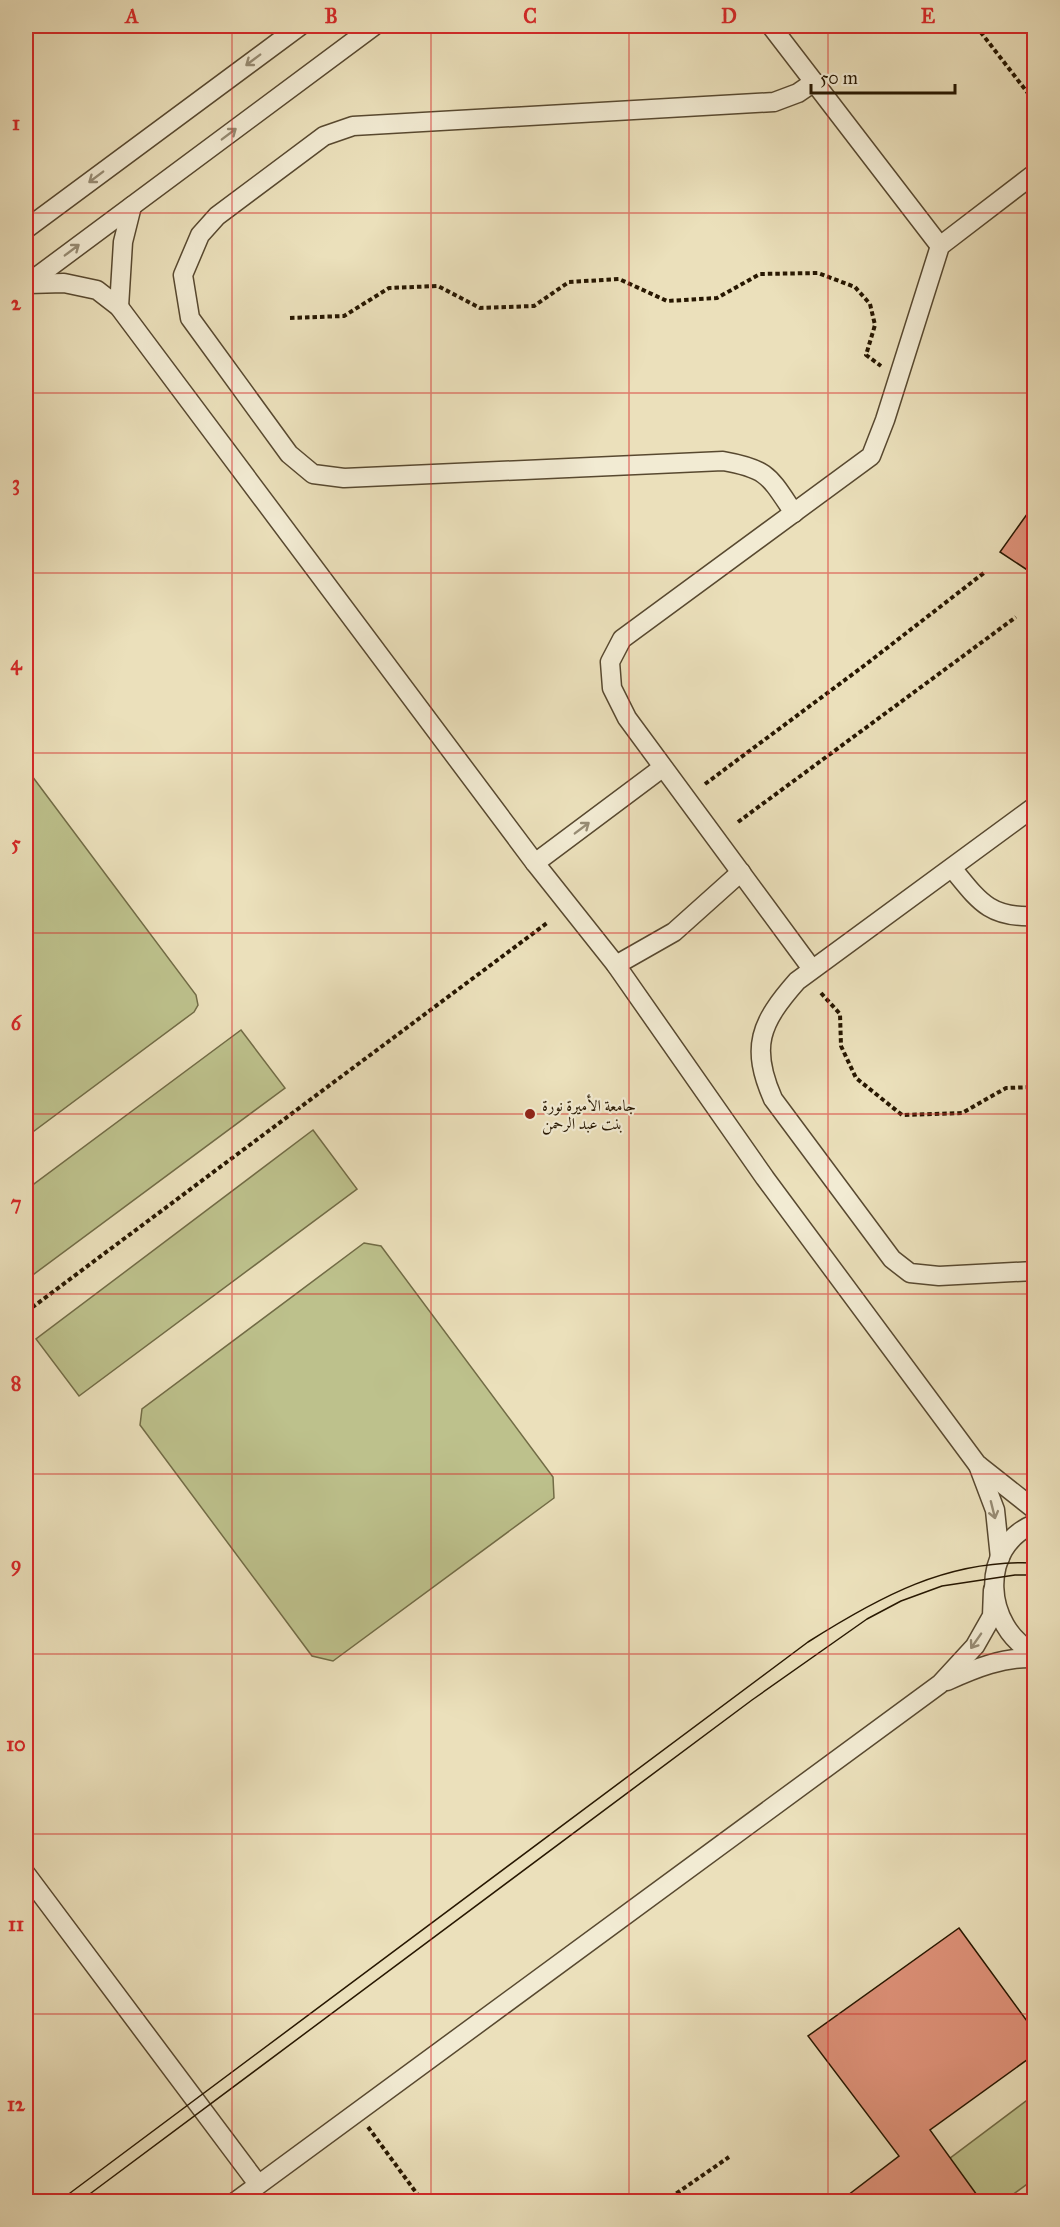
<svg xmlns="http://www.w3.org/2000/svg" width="1060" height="2227" font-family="'IM FELL Great Primer',Amiri,serif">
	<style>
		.green { fill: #bdc18c; stroke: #726c46; stroke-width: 1.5 }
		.building { fill: #e0937b; stroke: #271701; stroke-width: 1.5 }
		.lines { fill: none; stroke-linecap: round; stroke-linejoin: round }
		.minor-casing { stroke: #584930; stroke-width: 21 }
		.path { stroke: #271701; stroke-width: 4; stroke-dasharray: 4.5 3; stroke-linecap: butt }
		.minor { stroke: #f2ebd3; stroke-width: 18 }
		.tram { stroke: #271701; stroke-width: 1.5 }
		.oneway { stroke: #978c74 }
		.grid { fill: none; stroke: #d62828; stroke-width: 1.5; stroke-opacity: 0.55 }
		.poi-dot { fill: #8f2418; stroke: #f2ebd3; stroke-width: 2 }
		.labels { text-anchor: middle; stroke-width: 4.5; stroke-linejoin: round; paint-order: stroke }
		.poi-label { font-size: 16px; fill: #271701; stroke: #f2ebd3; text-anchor: start }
		.neatline { fill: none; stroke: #d62828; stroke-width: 2 }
		.grid-label { font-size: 20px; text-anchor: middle; font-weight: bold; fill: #d62828 }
	</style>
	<rect width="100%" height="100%" fill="#ebe0bb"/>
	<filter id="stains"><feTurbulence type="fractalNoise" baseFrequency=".00333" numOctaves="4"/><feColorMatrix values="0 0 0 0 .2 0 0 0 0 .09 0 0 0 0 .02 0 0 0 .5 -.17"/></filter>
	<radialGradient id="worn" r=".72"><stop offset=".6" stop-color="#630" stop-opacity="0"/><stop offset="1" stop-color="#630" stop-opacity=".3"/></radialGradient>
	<!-- green -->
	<g class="green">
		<polygon points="26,768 196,995 198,1005 194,1012 26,1137"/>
		<polygon points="241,1030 285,1088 26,1280 26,1190"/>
		<polygon points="313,1130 357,1189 79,1396 36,1339"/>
		<polygon points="364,1243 381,1246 553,1477 554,1498 333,1661 312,1656 140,1425 142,1409"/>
		<polygon points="1034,2095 1034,2179 1004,2201 970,2201 941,2165"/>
	</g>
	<!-- building -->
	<g class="building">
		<polygon points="1035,503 1035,575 1000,552"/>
		<polygon points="959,1928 1035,2032 1035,2054 930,2130 982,2202 839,2202 899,2156 808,2036"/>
	</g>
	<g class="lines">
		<!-- minor casing -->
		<g class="minor-casing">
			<g id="minor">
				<polyline points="771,26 940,246"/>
				<polyline points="26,229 300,26"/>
				<polyline points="27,284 374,26"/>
				<polyline points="28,284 64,283 97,290 119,307 535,863 616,965 765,1178 977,1464 1034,1509"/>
				<polyline points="119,307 123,242 132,206"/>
				<path d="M794,513C769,476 768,469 723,461L344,478L313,474L289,454L190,318L183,275L200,235L217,216L324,136L353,126L774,102L798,93L814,82"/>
				<path d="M1034,807L797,981C760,1023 750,1047 773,1099L892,1259L910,1273L939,1276L1034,1271"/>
				<polyline points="535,863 662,768"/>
				<path d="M952,868C979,901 989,918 1034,916"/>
				<polyline points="616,965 674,932 741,872"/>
				<polyline points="812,969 627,718 612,688 610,662 622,639 871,456 885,420 940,246 1034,174"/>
				<polyline points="978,1465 995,1510 1000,1558"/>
				<path d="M1034,1524C978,1547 984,1627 1034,1653"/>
				<path d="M947,1681C976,1668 1003,1657 1034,1658"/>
				<polyline points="26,1874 258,2184"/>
				<polyline points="235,2202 940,1684 975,1646 992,1616 993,1590"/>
			</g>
		</g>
		<!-- path -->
		<g class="path">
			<polyline points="976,26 1034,101"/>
			<polyline points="290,318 344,316 389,288 438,286 480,308 534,306 569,282 619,279 667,301 717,298 760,274 818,273 855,287 870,304 875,325 866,355 881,366"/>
			<polyline points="705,784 865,665 985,572"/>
			<polyline points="738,822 1016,617"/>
			<polyline points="821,993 840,1014 841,1046 856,1078 902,1115 962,1113 1006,1088 1034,1087"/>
			<polyline points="26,1312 547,923"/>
			<polyline points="368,2127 423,2202"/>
			<polyline points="664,2202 729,2157"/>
		</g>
		<!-- minor -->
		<use href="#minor" class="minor"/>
		<!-- tram -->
		<g class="tram">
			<path d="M58,2202L808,1642C879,1597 948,1559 1034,1563"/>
			<polyline points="79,2202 752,1700 867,1619 901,1601 942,1586 1015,1575 1034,1575"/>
		</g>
	</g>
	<!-- one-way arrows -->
	<defs><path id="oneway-shaft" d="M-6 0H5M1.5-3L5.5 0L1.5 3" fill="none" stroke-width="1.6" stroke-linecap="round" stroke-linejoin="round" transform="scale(1.5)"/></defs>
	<g class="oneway">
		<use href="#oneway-shaft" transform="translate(253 60) rotate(143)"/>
		<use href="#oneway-shaft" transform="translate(229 134) rotate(-37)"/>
		<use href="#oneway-shaft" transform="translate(96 177) rotate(143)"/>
		<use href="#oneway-shaft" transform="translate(72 250) rotate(-37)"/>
		<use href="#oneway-shaft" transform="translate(582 828) rotate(-37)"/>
		<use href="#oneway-shaft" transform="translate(993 1510) rotate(76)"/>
		<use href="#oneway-shaft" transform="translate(976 1641) rotate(125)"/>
	</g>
	<!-- grid -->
	<path class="grid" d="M232,26V2202M431,26V2202M629,26V2202M828,26V2202M26,213H1034M26,393H1034M26,573H1034M26,753H1034M26,933H1034M26,1114H1034M26,1294H1034M26,1474H1034M26,1654H1034M26,1834H1034M26,2014H1034"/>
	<!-- markers -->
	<circle class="poi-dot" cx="530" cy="1114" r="6"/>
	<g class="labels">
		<!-- poi labels -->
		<g class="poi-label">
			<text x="542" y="1111">جامعة الأميرة نورة<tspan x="542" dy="18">بنت عبد الرحمن</tspan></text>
		</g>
	</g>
	<!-- margin -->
	<rect width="1060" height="2227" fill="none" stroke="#ebe0bb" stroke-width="66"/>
	<!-- scale -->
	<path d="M811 84v9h144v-9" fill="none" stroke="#271701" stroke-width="3"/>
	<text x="820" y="84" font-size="18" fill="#271701" stroke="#f2ebd3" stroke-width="4.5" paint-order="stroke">50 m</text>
	<rect x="33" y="33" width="994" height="2161" class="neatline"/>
	<g class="grid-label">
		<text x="132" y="23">A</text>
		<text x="331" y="23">B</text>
		<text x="530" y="23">C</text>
		<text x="729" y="23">D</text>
		<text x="928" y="23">E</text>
		<text x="16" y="130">1</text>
		<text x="16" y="310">2</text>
		<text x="16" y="490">3</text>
		<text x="16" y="670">4</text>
		<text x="16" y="850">5</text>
		<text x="16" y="1030">6</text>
		<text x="16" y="1210">7</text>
		<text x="16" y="1390">8</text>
		<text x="16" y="1571">9</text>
		<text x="16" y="1751">10</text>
		<text x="16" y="1931">11</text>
		<text x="16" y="2111">12</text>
	</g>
	<rect width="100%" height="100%" filter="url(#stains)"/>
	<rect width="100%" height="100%" fill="url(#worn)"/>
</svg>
